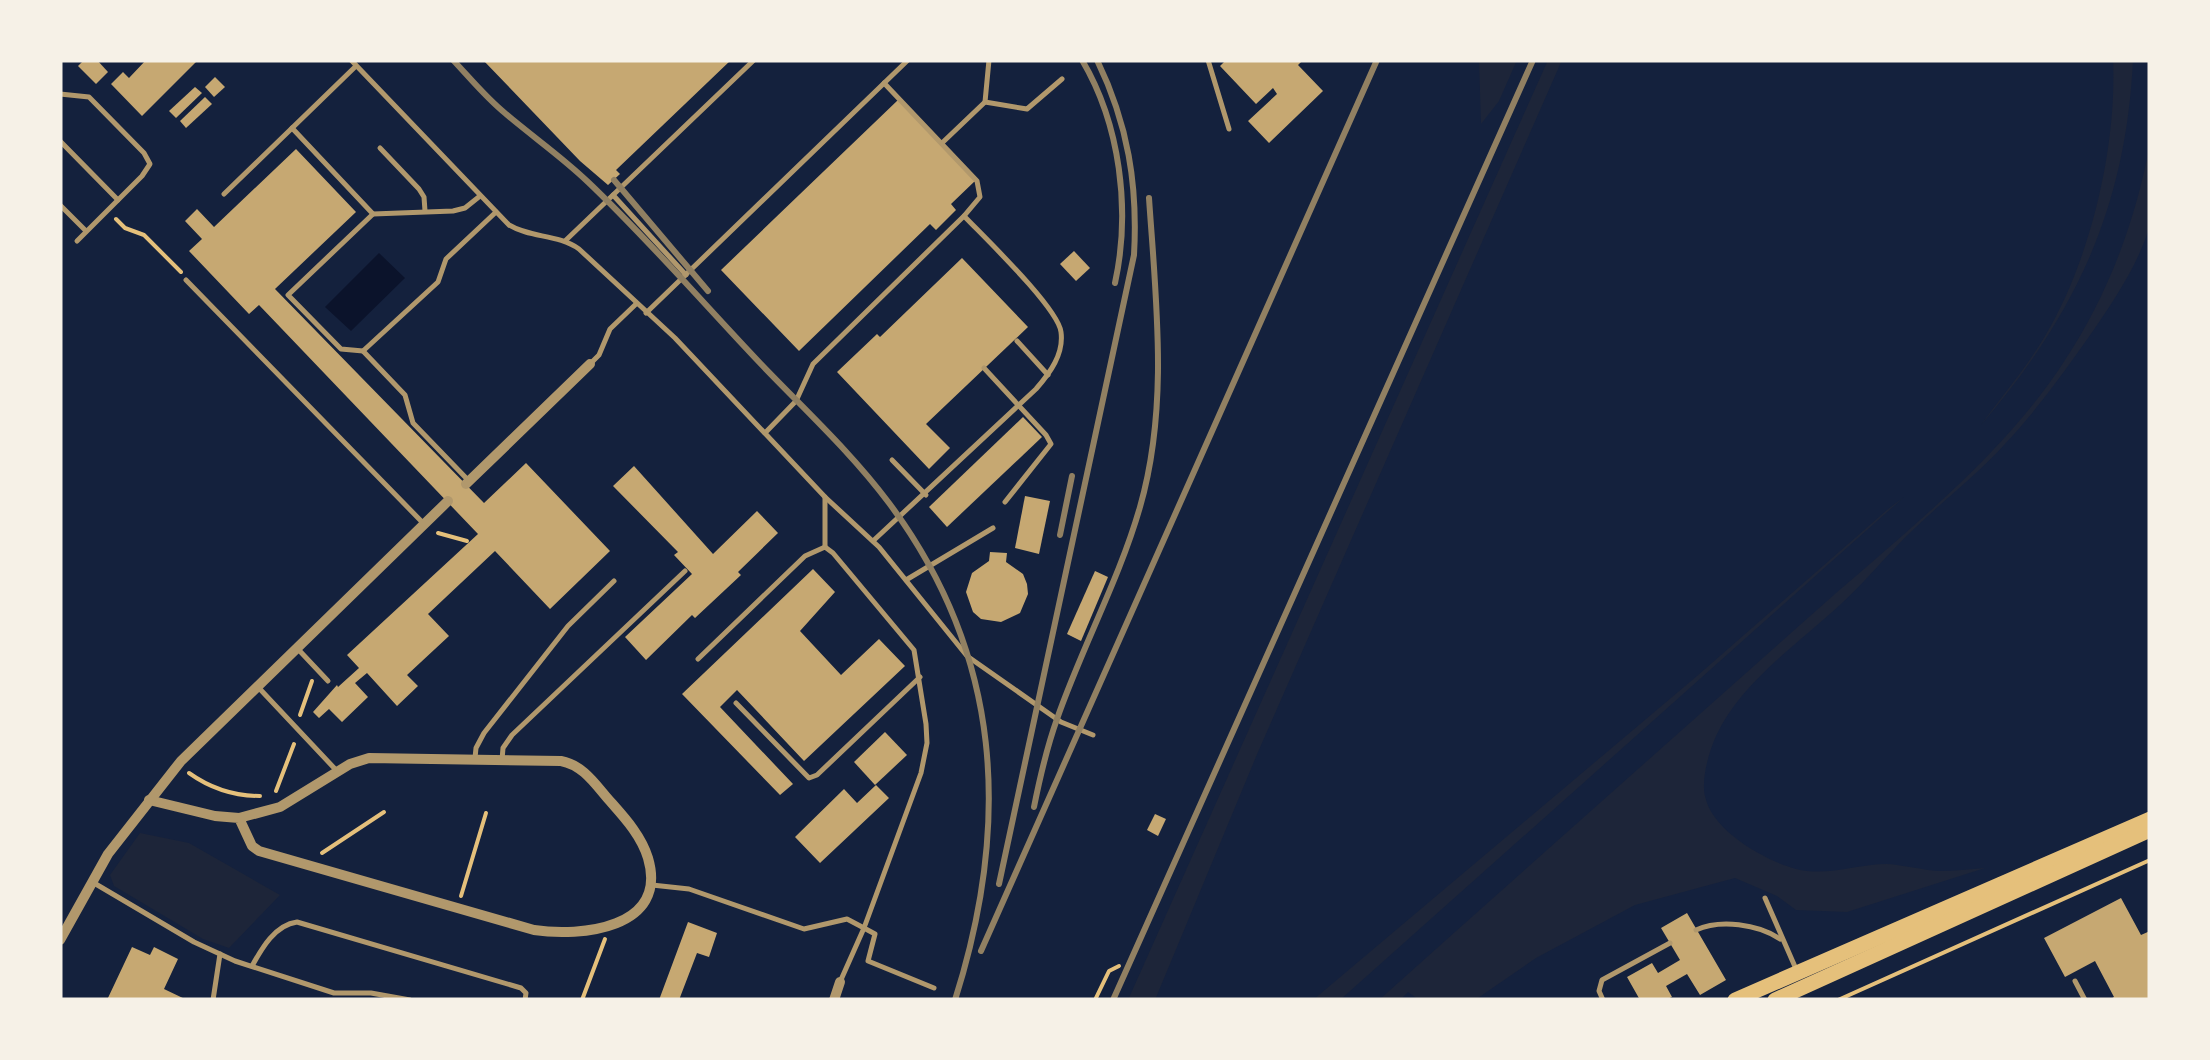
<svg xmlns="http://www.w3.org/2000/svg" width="2210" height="1060" font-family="'Roboto Serif',serif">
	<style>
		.green { fill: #1d2539 }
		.water { fill: #0b132b }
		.building { fill: #c6a872 }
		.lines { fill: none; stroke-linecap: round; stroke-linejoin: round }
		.path { stroke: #e5c07b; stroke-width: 4 }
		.service { stroke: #b1986c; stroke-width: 5 }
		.minor { stroke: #b1986c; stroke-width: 10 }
		.secondary { stroke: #e5c07b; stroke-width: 15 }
		.rail { stroke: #918062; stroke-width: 6 }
	</style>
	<rect width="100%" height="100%" fill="#14213d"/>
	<!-- green -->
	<g class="green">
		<polygon points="1479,60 1517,60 1499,101 1481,124"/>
		<polygon points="1548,60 1562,60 1258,752 1155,1000 1128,1000"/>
		<path d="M2113,60H2133C2126,207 2076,314 1981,425C2002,396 2027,367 2045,336C2090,261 2117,148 2113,60Z"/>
		<path d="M2150,143V225C2139,263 2115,299 2093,331C2065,371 2037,410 2004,445C1977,475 1944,500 1915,528C1889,552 1867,580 1841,604C1798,644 1741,682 1716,736C1709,752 1701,779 1705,796C1712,831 1764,860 1796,869C1827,877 1856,864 1887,864C1904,865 1922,870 1939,871C1954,871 1970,869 1985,868L1847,912L1796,910L1777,896L1735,878L1635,905L1536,958L1475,1000H1419L1408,992L1400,1000H1379C1522,872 1665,745 1809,617C1896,539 2002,459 2065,360C2108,295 2136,220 2150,143Z"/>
		<polygon points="1904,497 1340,1000 1313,1000 1697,676 1887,510"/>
		<polygon points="140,833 189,843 280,895 229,948 203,939 114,886 110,875"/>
	</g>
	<!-- water -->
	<polygon class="water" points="379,253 405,278 351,331 325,307"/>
	<!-- building -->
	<g class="building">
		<polygon points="84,60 97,60 108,72 96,84 78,66"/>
		<polygon points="146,60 198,60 142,116 111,84 123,72 129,78"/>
		<polygon points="483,60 731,60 616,170 620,174 608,185 580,161"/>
		<polygon points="1226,60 1303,60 1298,65 1323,91 1269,143 1248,121 1277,94 1273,88 1256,104 1220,66"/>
		<polygon points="215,77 225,87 214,97 205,87"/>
		<polygon points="195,87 202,93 176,118 169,111"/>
		<polygon points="205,97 212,104 186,128 180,121"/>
		<polygon points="898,100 976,180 951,204 956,210 936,230 930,224 799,351 721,270"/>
		<polygon points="296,149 356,212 275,289 484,503 526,463 610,551 550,609 495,551 428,614 449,636 407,675 418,686 397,706 367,673 355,683 368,697 342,722 329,709 319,718 313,712 337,685 338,687 359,668 347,655 478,534 259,305 249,314 189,251 202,239 185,221 197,209 214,227"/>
		<polygon points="1074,251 1090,268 1076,281 1060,264"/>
		<polygon points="962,258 1028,327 926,424 950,448 929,469 837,372 877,334 880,337"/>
		<polygon points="1023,417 1042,437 947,527 929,507"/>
		<polygon points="634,466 713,554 757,511 778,533 738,572 741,575 695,618 692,615 646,660 625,637 692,574 674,555 678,552 613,486"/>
		<polygon points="1025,496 1050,501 1039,554 1015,548"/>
		<polygon points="990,552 1007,553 1006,562 1023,574 1027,584 1028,594 1020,613 1001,622 981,619 973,612 966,592 972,573 989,561"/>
		<polygon points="813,569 835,592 800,631 841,675 879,639 905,666 804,761 737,690 720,707 793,784 780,795 682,694"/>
		<polygon points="1095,571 1108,577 1081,641 1067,634"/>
		<polygon points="885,732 907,755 875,785 854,762"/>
		<polygon points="876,785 889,798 820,863 795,837 844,789 857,803"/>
		<polygon points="1155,814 1166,819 1158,836 1147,830"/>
		<polygon points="2121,898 2141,935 2150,931 2150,1000 2109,1000 2114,997 2095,961 2065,977 2044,938"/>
		<polygon points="1687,913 1726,980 1700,995 1687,974 1666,986 1672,997 1665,1000 1640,1000 1627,977 1652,963 1658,973 1680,960 1661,928"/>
		<polygon points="688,922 717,933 709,957 697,953 679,1000 659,1000"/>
		<polygon points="132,947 150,955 154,947 178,959 164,989 187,1000 107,1000"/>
	</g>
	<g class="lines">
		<!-- path -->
		<g class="path">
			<polyline points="116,219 125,228 144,235 181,272"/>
			<polyline points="438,533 467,541"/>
			<polyline points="300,715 312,681"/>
			<path d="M189,773C210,788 235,796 260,796"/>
			<polyline points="276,791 294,744"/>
			<polyline points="322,853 384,812"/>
			<polyline points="461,896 486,813"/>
			<polyline points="582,1000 605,939"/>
			<polyline points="1095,1000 1109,971 1119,966"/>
			<polyline points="1838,1000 2150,860"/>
		</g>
		<!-- service -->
		<g class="service">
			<path d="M351,60L509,225C530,238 558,234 579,249L675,338L825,497L879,547L967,656L1061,722L1093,735"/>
			<polyline points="989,60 985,102 1027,109 1062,79"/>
			<polyline points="1208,60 1229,129"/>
			<polyline points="884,83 977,181 980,197 964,216"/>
			<polyline points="60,94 89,97 144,153 150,164 142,176 77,241"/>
			<polyline points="292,128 373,214 288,295 341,349 363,351 405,395 413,423 468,480"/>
			<polyline points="60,141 118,200"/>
			<polyline points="942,143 985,102"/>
			<polyline points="380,148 419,189 424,197 425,211"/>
			<polyline points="224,194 356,66"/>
			<polyline points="613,195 686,275"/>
			<polyline points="60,205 86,231"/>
			<polyline points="373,214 453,211 465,208 480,196"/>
			<polyline points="565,241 754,60"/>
			<polyline points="186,280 424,524"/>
			<polyline points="646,313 908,60"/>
			<polyline points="1017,341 1048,375"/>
			<polyline points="363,351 438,282 446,259 496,212"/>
			<polyline points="590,364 599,355 610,329 636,304"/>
			<polyline points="984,368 1046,435 1051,444 1005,502"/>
			<path d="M765,433L796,401L813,364L964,216C985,238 1058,308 1061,332C1064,354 1050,373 1036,389L873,541"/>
			<polyline points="892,460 926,495"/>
			<polyline points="825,497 825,547"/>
			<polyline points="906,580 993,528"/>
			<polyline points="296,647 328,681"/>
			<polyline points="698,659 805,556 825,547 833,553 914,650 926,724 927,743 921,773 864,928 875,934 868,961 934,988"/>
			<polyline points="258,687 336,770"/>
			<polyline points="736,703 809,778 817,775 920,677"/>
			<polyline points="475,758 476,748 484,733 568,626 614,581"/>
			<polyline points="502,760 503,748 512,735 685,571"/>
			<polyline points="94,883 194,942 235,961 334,993 371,993 410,1000"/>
			<polyline points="652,885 689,889 804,929 847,919 864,928 840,982"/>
			<polyline points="1765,898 1796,969"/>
			<path d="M1696,930C1720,919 1758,924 1780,939"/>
			<path d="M252,966C262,948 275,925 297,922L521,988L526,993L525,1000"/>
			<polyline points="2075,981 2085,1000"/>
			<polyline points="213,1000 220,954"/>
			<polyline points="1603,1000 1599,991 1602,980 1670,943"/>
		</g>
		<!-- minor -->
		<g class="minor">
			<polyline points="466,484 590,364"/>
			<path d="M149,800L215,816L239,818L252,846L259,851L534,930C580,937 669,929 648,858C641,835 624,817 609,800C595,784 583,765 561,761L369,758L350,764L280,807L239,818"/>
			<polyline points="60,940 108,854 181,761 448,501"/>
			<polyline points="834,1000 840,982"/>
		</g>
		<!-- secondary -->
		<g class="secondary">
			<polyline points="1735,1000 2150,819"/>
			<polyline points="1775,1000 2150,830"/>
		</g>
		<!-- rail -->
		<g class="rail">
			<path d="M453,60C470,78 486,98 506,114C533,137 562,157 588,182C647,238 704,304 760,363C804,409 851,452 889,503C1003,656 1011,823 955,1000"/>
			<path d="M1082,60C1120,124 1131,210 1115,283"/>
			<polyline points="614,180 708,291"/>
			<polyline points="1060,535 1072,476"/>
			<path d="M1034,807C1040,777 1047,747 1057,719C1082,647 1119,580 1140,507C1169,406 1156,301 1149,198"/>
			<path d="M999,884L1134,255C1138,185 1128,124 1097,60"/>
			<polyline points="981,951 1377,60"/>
			<polyline points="1113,1000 1533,60"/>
		</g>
	</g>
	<!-- border -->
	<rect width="2210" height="1060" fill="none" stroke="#f6f1e7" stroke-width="125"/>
</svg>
